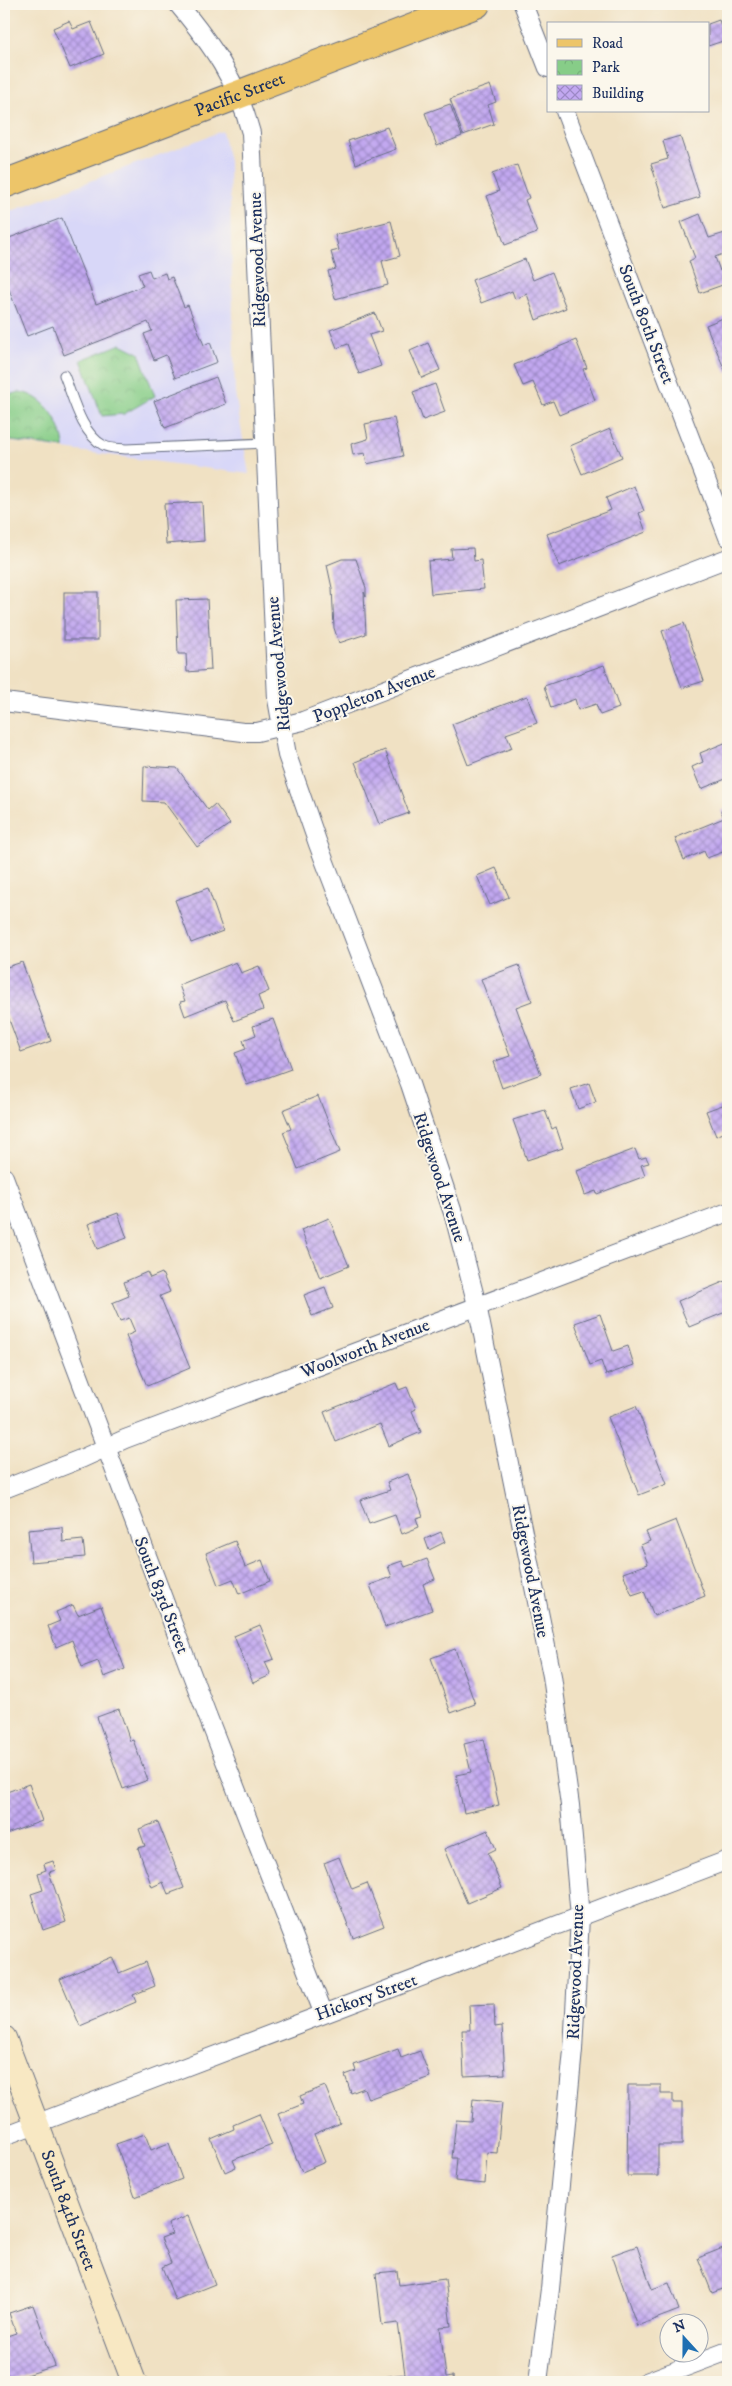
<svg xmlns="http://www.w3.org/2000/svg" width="732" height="2386" font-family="'IM FELL DW Pica',serif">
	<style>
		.built { fill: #d8d7f8 }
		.park { fill: url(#park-crowns); stroke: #517e73 }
		.building { fill: url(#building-cross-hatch) }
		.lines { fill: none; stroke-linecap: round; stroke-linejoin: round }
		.lane-casing { stroke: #666d81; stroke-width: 11 }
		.street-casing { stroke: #666d81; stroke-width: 20 }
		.secondary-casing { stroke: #666d81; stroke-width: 26 }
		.primary-casing { stroke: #666d81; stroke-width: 30 }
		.lane { stroke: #fff; stroke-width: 9 }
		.street { stroke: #fff; stroke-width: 18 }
		.secondary { stroke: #f8e8c3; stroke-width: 24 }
		.primary { stroke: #edc569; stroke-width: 28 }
		.labels { text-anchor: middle; stroke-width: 4; stroke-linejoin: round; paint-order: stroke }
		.street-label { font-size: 18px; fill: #1b2f5e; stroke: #fbf7ec }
	</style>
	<defs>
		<pattern id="park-crowns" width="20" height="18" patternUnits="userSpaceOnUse" patternTransform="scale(1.25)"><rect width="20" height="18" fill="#87cd88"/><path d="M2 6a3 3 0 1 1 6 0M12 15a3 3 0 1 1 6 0" fill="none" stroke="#74b078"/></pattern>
		<pattern id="building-cross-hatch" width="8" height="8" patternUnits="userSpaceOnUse" patternTransform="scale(1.25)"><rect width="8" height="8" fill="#c2a8f0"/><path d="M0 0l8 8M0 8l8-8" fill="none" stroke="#9d89c6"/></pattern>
	</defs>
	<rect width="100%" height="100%" fill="#fbf7ec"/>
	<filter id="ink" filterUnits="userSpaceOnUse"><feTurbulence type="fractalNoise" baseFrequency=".02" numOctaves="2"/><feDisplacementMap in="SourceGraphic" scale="10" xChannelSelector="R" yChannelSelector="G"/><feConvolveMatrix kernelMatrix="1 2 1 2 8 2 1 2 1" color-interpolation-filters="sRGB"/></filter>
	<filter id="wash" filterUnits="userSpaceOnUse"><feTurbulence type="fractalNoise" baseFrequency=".0096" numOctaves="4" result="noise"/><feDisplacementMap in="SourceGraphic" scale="20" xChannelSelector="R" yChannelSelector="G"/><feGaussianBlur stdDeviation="1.12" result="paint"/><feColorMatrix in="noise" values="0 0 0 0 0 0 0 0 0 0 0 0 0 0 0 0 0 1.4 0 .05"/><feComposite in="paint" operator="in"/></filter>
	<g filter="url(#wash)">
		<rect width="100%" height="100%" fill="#f0e1c3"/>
		<!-- built -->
		<polygon class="built" points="222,131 229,161 235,393 249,474 4,441 4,214"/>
		<!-- park -->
		<g class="park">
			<polygon points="121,344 139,353 155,396 124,414 102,416 81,360"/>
			<path d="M20,392C46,396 63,424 64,448L4,440V396Z"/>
		</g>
		<g id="blocks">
			<!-- building -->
			<g class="building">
				<polygon points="719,20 726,40 708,46 708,24"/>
				<polygon points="69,21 73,29 91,22 104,54 70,68 53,28"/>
				<polygon points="490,85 496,102 488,105 494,124 463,135 450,99"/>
				<polygon points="450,104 462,136 437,146 425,113"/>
				<polygon points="387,127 396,149 356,164 348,141"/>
				<polygon points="680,136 700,197 665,208 651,164 668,159 663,141"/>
				<polygon points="517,165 529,198 525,200 537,233 505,245 487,196 499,191 492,174"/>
				<polygon points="700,214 709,238 725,233 728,240 728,252 715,257 720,271 726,269 728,283 700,293 689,261 695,258 681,222"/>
				<polygon points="62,218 96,304 143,286 138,274 149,270 152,278 165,273 167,279 172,277 184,307 188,305 204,345 210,342 217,362 175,378 166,355 154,360 144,334 152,331 148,322 64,355 53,326 27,336 4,277 4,240"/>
				<polygon points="391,221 400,256 382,261 388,285 335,299 328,271 336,269 331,252 339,250 335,235"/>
				<polygon points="525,259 533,280 552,272 566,308 536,320 527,294 515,299 512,291 481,303 472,280"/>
				<polygon points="375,313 382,331 369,335 381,366 359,374 348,344 337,348 330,330"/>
				<polygon points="728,316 728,372 726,373 706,325"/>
				<polygon points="576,340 587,368 583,369 595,400 559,415 553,401 543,405 533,382 523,386 514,365"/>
				<polygon points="428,343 440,370 422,378 410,351"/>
				<polygon points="216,377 226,404 165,428 154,401"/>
				<polygon points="435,384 445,412 423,420 413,392"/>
				<polygon points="394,418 403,456 367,464 365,453 353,455 351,444 368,439 365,424"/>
				<polygon points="610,429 622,457 582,474 570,446"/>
				<polygon points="634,486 644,511 639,513 646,532 559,566 547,534 611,510 606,498"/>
				<polygon points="202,502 204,541 166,544 164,504"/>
				<polygon points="473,548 474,561 481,560 484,589 431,594 428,561 452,559 451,549"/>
				<polygon points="342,559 356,559 366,588 366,597 364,592 366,634 339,643 334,628 332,588 327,565"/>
				<rect x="64" y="592" width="34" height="48"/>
				<polygon points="207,599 211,670 187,672 186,654 178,654 176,600"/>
				<polygon points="684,623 704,681 682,688 662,631"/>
				<polygon points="604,665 619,708 600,715 596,704 578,710 575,699 551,708 544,686"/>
				<polygon points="527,696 537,723 506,734 512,748 468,765 452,724"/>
				<polygon points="727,742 728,778 701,789 692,767 703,762 700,753"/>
				<polygon points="385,750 409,813 379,824 355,762"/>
				<polygon points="144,766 177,768 208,810 215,804 230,824 197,847 164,802 143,801"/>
				<polygon points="728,808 728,850 707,858 704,851 684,860 675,838 724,818 721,811"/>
				<polygon points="496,868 509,897 490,905 477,876"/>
				<polygon points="208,888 223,931 191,943 175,900"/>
				<polygon points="22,962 51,1041 21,1052 4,1006 4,968"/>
				<polygon points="236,962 241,973 259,966 269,991 258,996 263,1010 234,1021 225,1000 185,1016 180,1002 185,1001 179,985"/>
				<polygon points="519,965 532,1001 516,1007 541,1074 502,1088 493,1062 510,1056 481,979"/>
				<polygon points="273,1019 291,1069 247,1085 235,1053 246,1049 243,1040 256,1035 253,1026"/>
				<polygon points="589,1083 596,1102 578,1109 571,1089"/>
				<polygon points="318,1096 340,1152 298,1169 283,1132 291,1129 283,1110"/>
				<polygon points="728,1103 728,1131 716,1136 706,1111"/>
				<polygon points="545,1110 552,1129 556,1127 563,1148 527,1160 513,1120"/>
				<polygon points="635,1149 639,1159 646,1157 649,1163 641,1165 645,1176 597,1194 596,1191 585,1195 577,1171"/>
				<polygon points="118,1213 127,1238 97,1249 88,1224"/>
				<polygon points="329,1218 349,1266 320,1278 301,1230"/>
				<polygon points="147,1272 150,1278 162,1273 170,1292 160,1296 190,1368 147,1386 126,1336 135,1332 129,1318 120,1321 112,1303 129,1296 124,1282"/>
				<polygon points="728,1280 728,1311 689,1327 678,1301"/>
				<polygon points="325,1287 333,1308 312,1316 304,1295"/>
				<polygon points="600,1314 613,1351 628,1346 634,1365 606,1375 601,1361 590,1365 575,1323"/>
				<polygon points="396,1383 399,1390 407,1387 416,1409 412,1411 421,1432 389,1446 380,1424 336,1442 324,1412"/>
				<polygon points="636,1406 667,1484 639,1495 608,1417"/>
				<polygon points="408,1474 423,1516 416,1518 419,1527 402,1534 395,1515 369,1524 360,1500 390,1490 387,1482"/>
				<polygon points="676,1520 705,1596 654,1616 644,1591 632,1595 623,1573 648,1564 641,1545 650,1541 646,1532"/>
				<polygon points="62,1527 63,1542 83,1540 85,1557 31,1562 28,1530"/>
				<polygon points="441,1532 445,1542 429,1550 425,1539"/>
				<polygon points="235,1541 245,1567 262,1560 270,1581 239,1594 233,1579 218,1585 206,1553"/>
				<polygon points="427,1559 435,1579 423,1584 432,1610 385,1627 370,1585 392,1577 388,1566 402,1561 405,1567"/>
				<polygon points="73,1605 78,1615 101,1606 125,1669 104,1677 98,1661 82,1667 72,1640 56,1647 48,1626 60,1621 56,1612"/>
				<polygon points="260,1625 274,1659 265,1662 271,1675 253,1683 234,1636"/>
				<polygon points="455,1649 475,1704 451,1713 431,1658"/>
				<polygon points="119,1709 130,1741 133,1740 148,1780 123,1789 97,1717"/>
				<polygon points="484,1739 499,1805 464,1813 456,1775 471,1772 464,1744"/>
				<polygon points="29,1784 42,1821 6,1834 4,1793"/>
				<polygon points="158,1822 184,1888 168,1894 163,1882 152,1887 138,1848 145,1846 139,1829"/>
				<polygon points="488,1830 496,1849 488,1853 502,1888 467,1903 444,1849"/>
				<polygon points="339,1857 352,1889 367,1883 384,1926 353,1938 324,1863"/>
				<polygon points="53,1861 56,1870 49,1872 66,1922 43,1930 31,1894 43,1890 38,1873 46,1870 44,1864"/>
				<polygon points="112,1957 119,1973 146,1962 155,1986 133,1995 136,2002 80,2026 60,1979"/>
				<polygon points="494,2004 495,2027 502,2026 505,2074 464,2076 462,2030 470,2030 469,2005"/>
				<polygon points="398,2049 401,2058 420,2051 430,2077 368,2099 364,2088 351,2093 345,2075 356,2071 354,2065"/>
				<polygon points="628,2085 661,2085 661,2094 673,2094 673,2103 682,2103 682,2145 658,2145 658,2176 627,2176"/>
				<polygon points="325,2086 340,2123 314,2134 325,2162 302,2172 278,2114 303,2104 300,2096"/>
				<polygon points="473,2099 502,2102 497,2153 487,2152 485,2184 455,2181 457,2158 452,2158 456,2120 471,2121"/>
				<polygon points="259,2114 272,2145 233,2160 236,2167 225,2172 211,2139 234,2129 233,2125"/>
				<polygon points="145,2134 151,2150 169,2143 182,2179 135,2197 116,2144"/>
				<polygon points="188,2216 215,2284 175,2300 162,2267 171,2263 161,2238 172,2234 168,2224"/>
				<polygon points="637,2246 652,2289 669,2283 679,2310 637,2326 612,2255"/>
				<polygon points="728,2246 728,2287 712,2293 698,2258"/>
				<polygon points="397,2271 399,2285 445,2279 451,2326 440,2327 446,2377 453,2376 454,2382 376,2382 375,2378 405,2374 398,2323 382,2325 376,2273"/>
				<polygon points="33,2305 55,2366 5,2382 4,2337 16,2333 9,2313"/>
			</g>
		</g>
	</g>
	<g filter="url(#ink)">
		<use href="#blocks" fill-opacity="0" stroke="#666d81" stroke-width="1"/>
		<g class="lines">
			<!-- lane casing -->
			<g class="lane-casing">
				<path id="lane" d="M64,375C73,397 81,433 103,445C109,449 119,448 126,449L265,443"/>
			</g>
			<!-- street casing -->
			<g class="street-casing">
				<g id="street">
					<path d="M178,4C212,45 237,80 251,133L277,699L287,755L318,844L410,1084L454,1216L477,1305L552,1676L570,1805L580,1917L573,2050L550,2289L538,2382"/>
					<polyline points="523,4 548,68"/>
					<polyline points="565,111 728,537"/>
					<polyline points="4,702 243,732 257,732 303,721 728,558"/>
					<polyline points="4,1177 206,1712 323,2012"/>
					<polyline points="4,1489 83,1458 125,1439 728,1212"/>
					<polyline points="4,2136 728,1860"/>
					<polyline points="646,2382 728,2351"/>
				</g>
			</g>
			<!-- secondary casing -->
			<g class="secondary-casing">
				<g id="secondary">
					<path id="s1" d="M4,2038L134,2382"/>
				</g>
			</g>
			<!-- primary casing -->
			<g class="primary-casing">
				<g id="primary">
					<path id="s2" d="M4,184L476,4"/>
				</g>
			</g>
			<!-- lane -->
			<use href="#lane" class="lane"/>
			<!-- street -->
			<use href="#street" class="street"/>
			<!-- secondary -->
			<use href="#secondary" class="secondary"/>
			<!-- primary -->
			<use href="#primary" class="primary"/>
		</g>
	</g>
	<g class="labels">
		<!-- street labels -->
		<g class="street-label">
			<text dy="6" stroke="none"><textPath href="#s2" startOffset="252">Pacific Street</textPath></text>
			<text transform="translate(257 260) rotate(-92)" y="6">Ridgewood Avenue</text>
			<text transform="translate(647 324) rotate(69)" y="6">South 80th Street</text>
			<text transform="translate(278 664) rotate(-95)" y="6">Ridgewood Avenue</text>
			<text transform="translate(374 694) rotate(-21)" y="6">Poppleton Avenue</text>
			<text transform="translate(440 1177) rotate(72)" y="6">Ridgewood Avenue</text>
			<text transform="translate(365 1348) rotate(-21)" y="6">Woolworth Avenue</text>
			<text transform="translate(531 1571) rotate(79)" y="6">Ridgewood Avenue</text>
			<text transform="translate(162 1595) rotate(69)" y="6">South 83rd Street</text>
			<text transform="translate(575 1972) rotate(-88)" y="6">Ridgewood Avenue</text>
			<text transform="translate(366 1997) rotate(-20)" y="6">Hickory Street</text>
			<text dy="6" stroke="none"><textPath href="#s1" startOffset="184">South 84th Street</textPath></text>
		</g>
	</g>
	<!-- margin -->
	<rect width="732" height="2386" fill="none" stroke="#fbf7ec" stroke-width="20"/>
	<!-- legend -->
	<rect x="547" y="22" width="162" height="90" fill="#fbf7ec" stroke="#a1a7b3"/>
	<rect x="557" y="39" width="25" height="8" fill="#edc569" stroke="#a1a7b3"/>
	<text x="592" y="48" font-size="15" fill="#1b2f5e">Road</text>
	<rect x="557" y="60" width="25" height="15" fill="url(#park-crowns)" stroke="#a1a7b3"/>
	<text x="592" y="72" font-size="15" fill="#1b2f5e">Park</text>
	<rect x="557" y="85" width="25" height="15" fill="url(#building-cross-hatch)" stroke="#a1a7b3"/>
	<text x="592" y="98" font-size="15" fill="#1b2f5e">Building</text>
	<!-- north arrow -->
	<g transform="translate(684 2338) rotate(339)"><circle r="24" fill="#fbf7ec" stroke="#a1a7b3"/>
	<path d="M0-4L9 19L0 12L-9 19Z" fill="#1f6fb2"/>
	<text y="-8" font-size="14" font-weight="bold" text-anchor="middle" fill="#1b2f5e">N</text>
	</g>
</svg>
